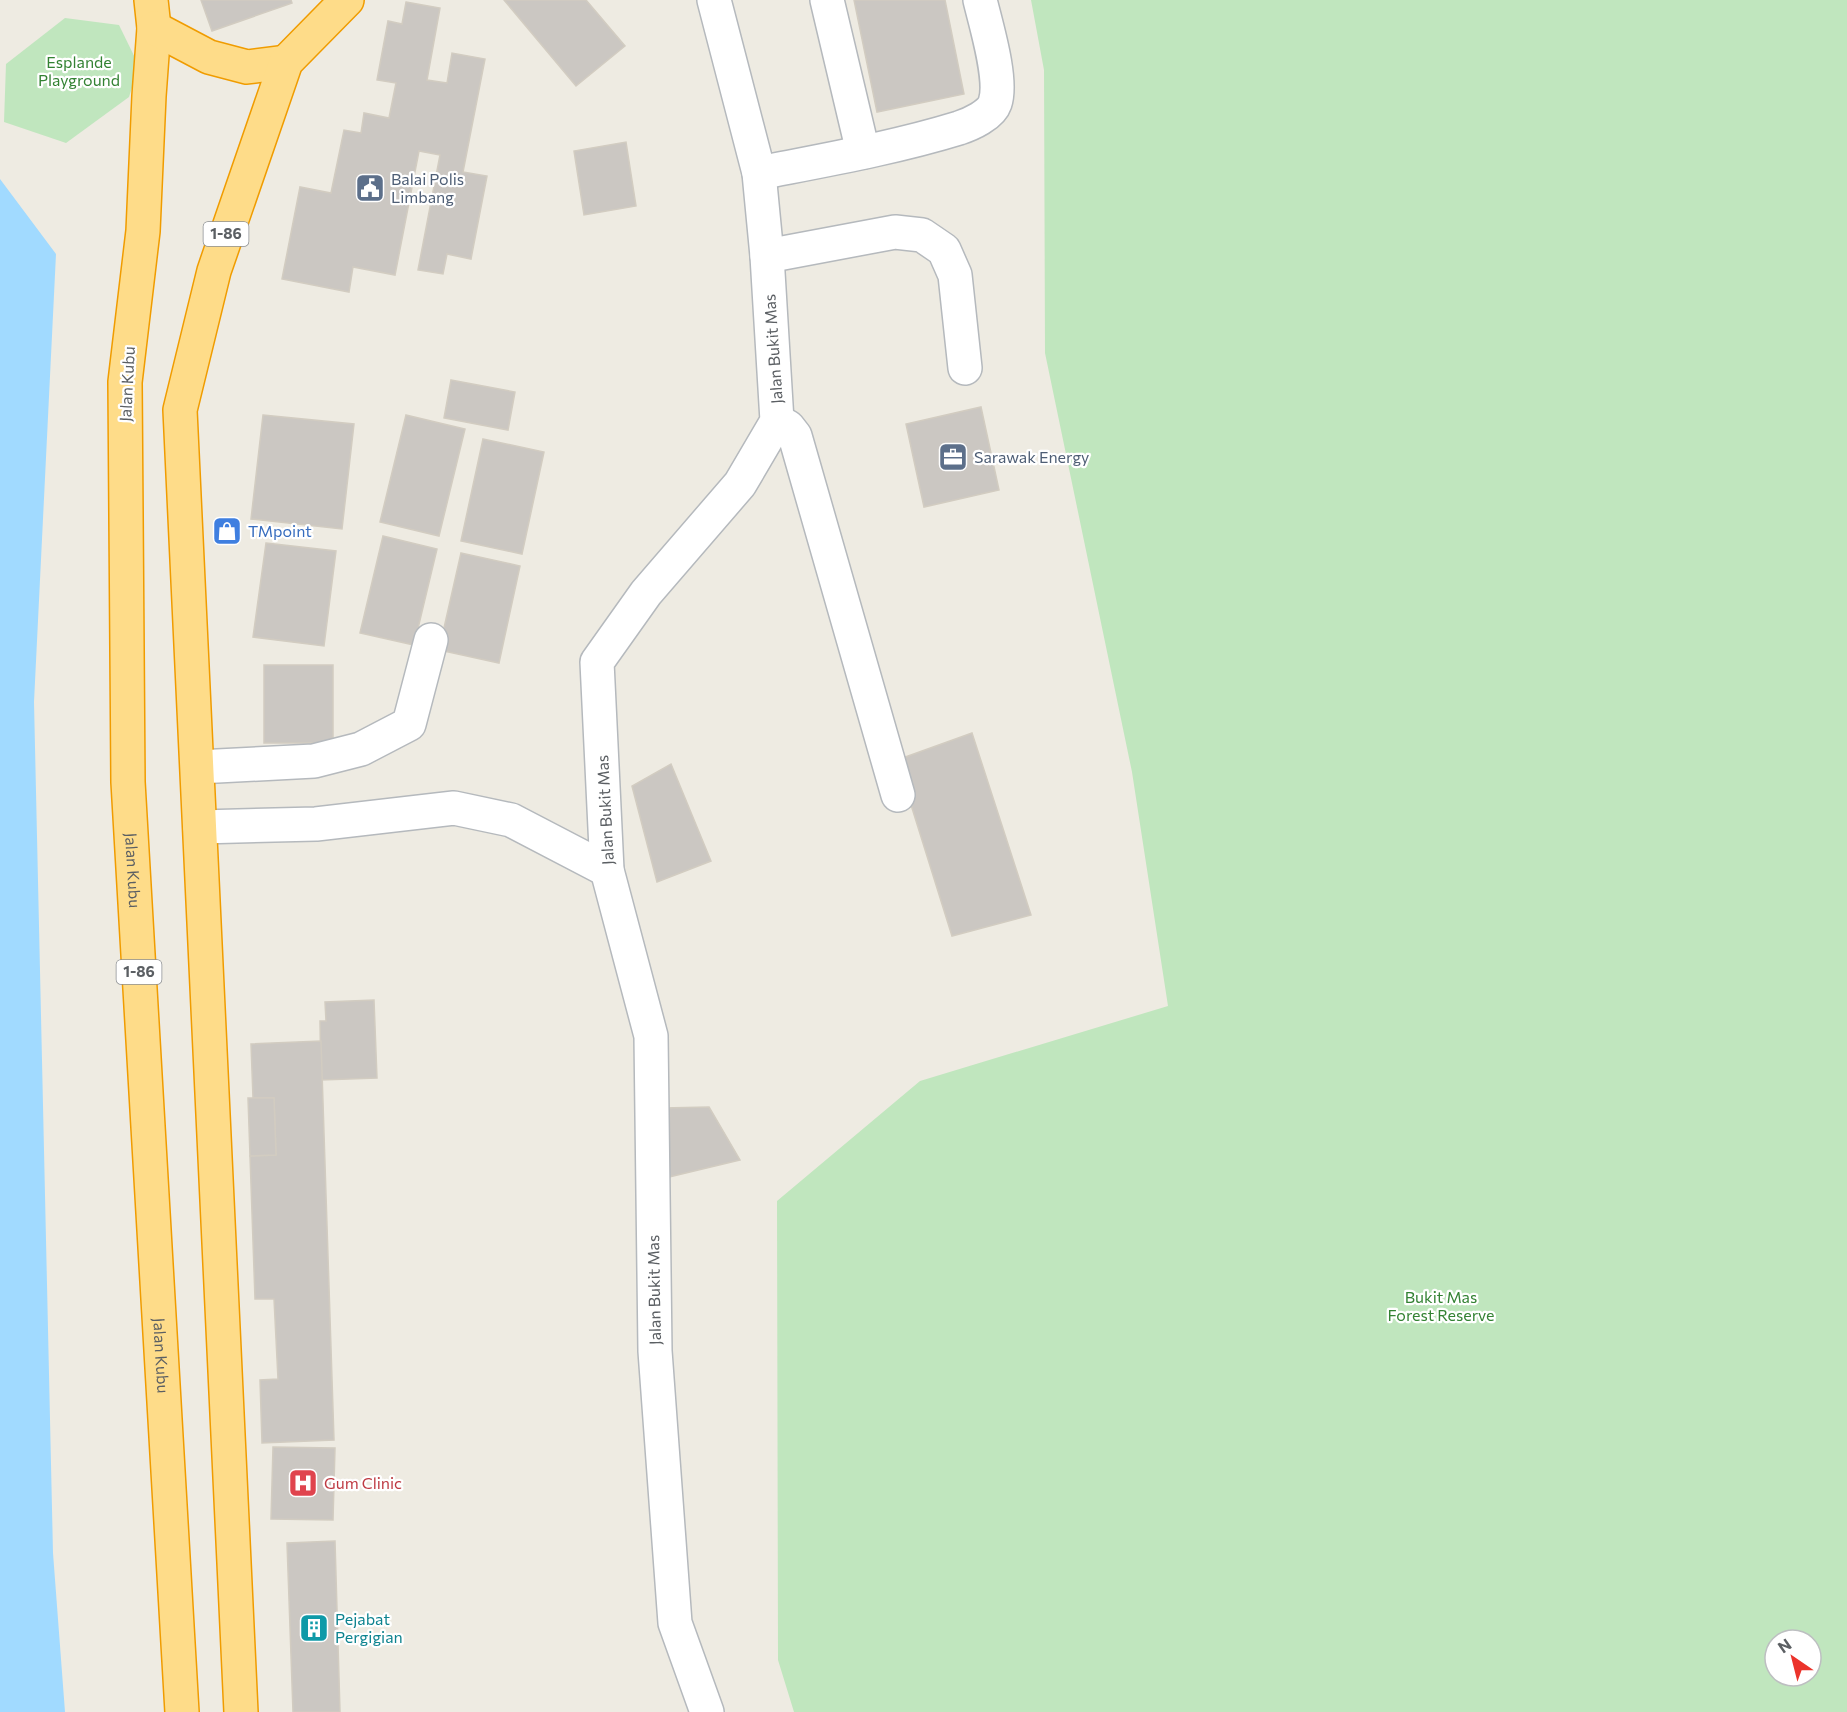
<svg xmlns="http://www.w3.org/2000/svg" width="1847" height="1712" font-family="Commissioner,sans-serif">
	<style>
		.green { fill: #c0e6be; fill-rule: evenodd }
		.water { fill: #a1daff }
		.building { fill: #cbc7c2; stroke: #d2ccc1; stroke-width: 1.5 }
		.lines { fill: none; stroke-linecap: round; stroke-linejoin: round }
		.minor-casing { stroke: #b5b9bd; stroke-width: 36 }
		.highway-casing { stroke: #f09c00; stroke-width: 36 }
		.minor { stroke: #fff; stroke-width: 33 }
		.highway { stroke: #fedc89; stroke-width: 33 }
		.labels { text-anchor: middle; stroke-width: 4.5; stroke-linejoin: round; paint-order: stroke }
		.shield { fill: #fff; stroke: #8c8f92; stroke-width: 1.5 }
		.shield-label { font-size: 15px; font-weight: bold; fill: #5b5f63 }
		.park-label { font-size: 16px; fill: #338233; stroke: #fff }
		.service-label { font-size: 16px; fill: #4e5e75; stroke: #fff; text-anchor: start }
		.street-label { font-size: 16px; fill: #5b5f63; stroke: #fff }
		.shop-label { font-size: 16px; fill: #366cbe; stroke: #fff; text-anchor: start }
		.health-label { font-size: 16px; fill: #be3a42; stroke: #fff; text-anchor: start }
		.culture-label { font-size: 16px; fill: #0d838f; stroke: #fff; text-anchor: start }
	</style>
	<rect width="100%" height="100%" fill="#eeebe2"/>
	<!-- green -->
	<g class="green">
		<path d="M1031,0H1847V1712H794L778,1660L777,1201L920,1081L1168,1006L1132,772L1045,353L1044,70ZM1775,1640H1811V1676H1775Z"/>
		<polygon points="65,18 119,25 139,66 129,97 66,143 4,122 6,64"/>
	</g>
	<!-- water -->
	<polygon class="water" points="0,179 56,254 34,702 53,1553 65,1712 0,1712"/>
	<!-- building -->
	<g class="building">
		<polygon points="201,0 291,0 292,3 212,31"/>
		<polygon points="504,0 586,0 625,46 576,86"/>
		<polygon points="854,0 945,0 964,94 877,112"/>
		<polygon points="406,2 440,8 427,80 447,83 452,53 485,59 463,172 487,176 471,259 447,254 443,274 418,270 440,155 419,151 395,275 353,267 349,292 282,279 300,187 331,193 344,130 361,133 364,113 389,118 396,83 377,80 388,21 402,24"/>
		<polygon points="626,142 636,206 584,215 574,151"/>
		<polygon points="451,380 515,392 508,430 444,418"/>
		<polygon points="981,407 999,490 924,507 906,424"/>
		<polygon points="263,415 354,424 342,529 251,519"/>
		<polygon points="406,415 465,429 439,536 380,522"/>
		<polygon points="483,439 544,452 522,554 461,541"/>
		<polygon points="383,536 437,549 414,645 360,633"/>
		<polygon points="266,543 336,551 324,646 253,637"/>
		<polygon points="461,553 520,566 499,663 439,650"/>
		<rect x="264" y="665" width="69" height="78"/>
		<polygon points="972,733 1031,915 952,936 897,760"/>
		<polygon points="671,764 711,861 657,882 632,786"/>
		<polygon points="374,1000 377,1078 321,1080 320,1021 326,1021 325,1002"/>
		<polygon points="321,1041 334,1440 262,1443 260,1380 278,1379 274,1299 255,1299 250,1156 276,1155 274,1098 253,1098 251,1044"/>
		<polygon points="248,1098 274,1098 276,1155 250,1156"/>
		<polygon points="709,1107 740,1160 669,1177 663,1108"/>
		<polygon points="273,1447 335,1448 333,1520 271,1519"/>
		<polygon points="335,1541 340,1712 293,1712 287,1543"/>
	</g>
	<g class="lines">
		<!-- minor casing -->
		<g class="minor-casing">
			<g id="minor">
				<polyline points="827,0 863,152"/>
				<path d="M759,173C825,160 894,148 959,128C971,124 991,115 995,103C1003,80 986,25 980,0"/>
				<polyline points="767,256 895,232 922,235 944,250 955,275 965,368"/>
				<polyline points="777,421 788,427 795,436 898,795"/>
				<polyline points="198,767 314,761 361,749 409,724 431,640"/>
				<polyline points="200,827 316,824 454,808 511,820 607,870"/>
				<polyline points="707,1712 675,1623 655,1351 651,1036 607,870 597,662 646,593 740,484 777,421 767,256 759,173 714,0"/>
			</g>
		</g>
		<!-- highway casing -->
		<g class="highway-casing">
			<g id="highway">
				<path id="s1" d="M151,0L154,28L149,96L143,231L125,382L128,782L182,1712"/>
				<polyline points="154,28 209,57 247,67 286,62"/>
				<polyline points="241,1712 180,410 214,271 286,62 347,0"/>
			</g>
		</g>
		<!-- minor -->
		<use href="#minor" class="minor"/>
		<!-- highway -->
		<use href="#highway" class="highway"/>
	</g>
	<!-- icons -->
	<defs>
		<g id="civic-square" transform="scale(1.5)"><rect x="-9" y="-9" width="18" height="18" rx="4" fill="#5c6f8a" stroke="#fff"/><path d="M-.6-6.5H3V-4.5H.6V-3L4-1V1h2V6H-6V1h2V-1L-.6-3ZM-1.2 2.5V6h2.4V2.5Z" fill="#fff"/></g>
		<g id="office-square" transform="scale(1.5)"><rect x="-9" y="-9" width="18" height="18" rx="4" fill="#5c6f8a" stroke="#fff"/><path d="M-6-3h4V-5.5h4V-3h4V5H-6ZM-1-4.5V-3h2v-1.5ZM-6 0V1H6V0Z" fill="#fff"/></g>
		<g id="shop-square" transform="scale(1.5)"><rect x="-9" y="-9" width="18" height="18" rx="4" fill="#3f7fe0" stroke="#fff"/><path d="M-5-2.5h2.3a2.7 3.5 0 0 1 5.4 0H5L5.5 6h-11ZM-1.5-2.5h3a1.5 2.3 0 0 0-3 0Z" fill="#fff"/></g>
		<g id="hospital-square" transform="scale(1.5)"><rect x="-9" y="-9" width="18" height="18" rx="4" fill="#e0444e" stroke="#fff"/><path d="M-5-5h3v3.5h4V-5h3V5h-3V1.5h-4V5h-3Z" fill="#fff"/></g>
		<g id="building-square" transform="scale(1.5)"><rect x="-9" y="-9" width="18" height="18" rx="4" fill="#0f9aa8" stroke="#fff"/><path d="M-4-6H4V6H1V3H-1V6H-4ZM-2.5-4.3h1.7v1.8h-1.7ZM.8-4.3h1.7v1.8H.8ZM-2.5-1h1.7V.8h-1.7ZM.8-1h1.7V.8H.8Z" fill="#fff"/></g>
	</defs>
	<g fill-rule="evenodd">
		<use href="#civic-square" x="370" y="188"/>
		<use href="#office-square" x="953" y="457"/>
		<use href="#shop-square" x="227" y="531"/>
		<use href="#hospital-square" x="303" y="1483"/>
		<use href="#building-square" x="314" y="1628"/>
	</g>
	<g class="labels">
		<!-- shield labels -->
		<g class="shield">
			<rect x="203.5" y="222" width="45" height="24" rx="4.5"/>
			<rect x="116.5" y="960" width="45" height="24" rx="4.5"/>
		</g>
		<g class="shield-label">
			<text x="226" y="239">1-86</text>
			<text x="139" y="977">1-86</text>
		</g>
		<!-- park labels -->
		<g class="park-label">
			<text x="79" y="68">Esplande<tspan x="79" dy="18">Playground</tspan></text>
			<text x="1441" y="1303">Bukit Mas<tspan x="1441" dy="18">Forest Reserve</tspan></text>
		</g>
		<!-- service labels -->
		<g class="service-label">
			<text x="391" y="185">Balai Polis<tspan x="391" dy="18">Limbang</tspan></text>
			<text x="974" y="463">Sarawak Energy</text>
		</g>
		<!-- street labels -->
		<g class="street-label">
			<text transform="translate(773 349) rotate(-94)" y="6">Jalan Bukit Mas</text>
			<text transform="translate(127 384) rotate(-87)" y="6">Jalan Kubu</text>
			<text transform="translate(605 810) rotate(-93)" y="6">Jalan Bukit Mas</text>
			<text dy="6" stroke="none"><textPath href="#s1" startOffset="872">Jalan Kubu</textPath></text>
			<text transform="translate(654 1290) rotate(-91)" y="6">Jalan Bukit Mas</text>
			<text dy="6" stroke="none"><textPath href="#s1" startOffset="1358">Jalan Kubu</textPath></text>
		</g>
		<!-- shop labels -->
		<g class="shop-label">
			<text x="248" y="537">TMpoint</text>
		</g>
		<!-- health labels -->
		<g class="health-label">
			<text x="324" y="1489">Gum Clinic</text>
		</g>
		<!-- culture labels -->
		<g class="culture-label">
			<text x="335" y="1625">Pejabat<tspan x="335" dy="18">Pergigian</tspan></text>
		</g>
	</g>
	<!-- north arrow -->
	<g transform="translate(1793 1658) rotate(325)"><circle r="28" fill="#ffffff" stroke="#bdbfc1" stroke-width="1.5"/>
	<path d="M0-4.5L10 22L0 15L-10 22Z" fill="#eb332b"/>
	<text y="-9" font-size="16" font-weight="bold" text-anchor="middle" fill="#5b5f63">N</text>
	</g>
</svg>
